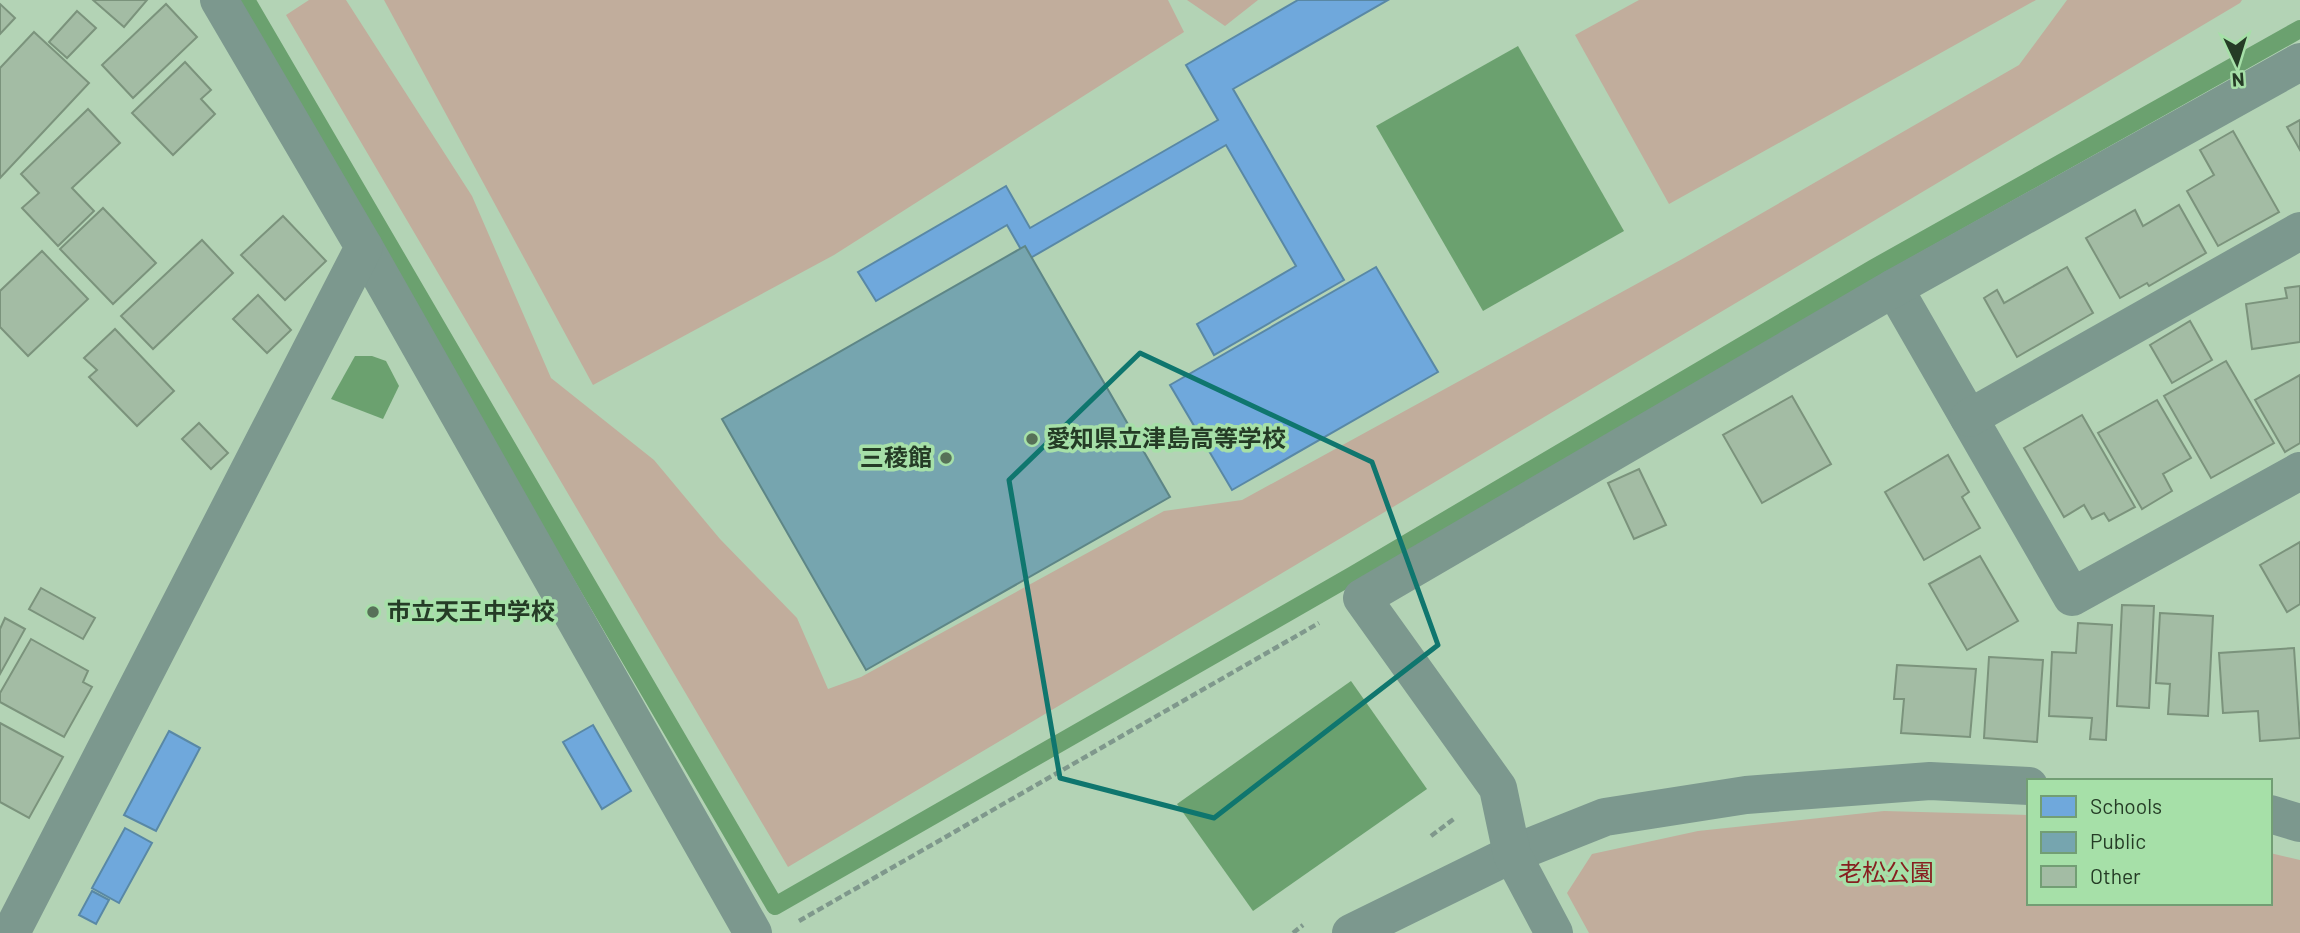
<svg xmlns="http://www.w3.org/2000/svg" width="2300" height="933" font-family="Barlow,'Noto Sans JP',sans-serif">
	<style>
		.green { fill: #c1ad9c }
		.water { fill: #6ba16f }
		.schools { fill: #6fa8dc; stroke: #5988a5; stroke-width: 2 }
		.public { fill: #76a5af; stroke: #5e8686; stroke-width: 2 }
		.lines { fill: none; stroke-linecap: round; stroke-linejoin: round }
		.stream { stroke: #6ba16f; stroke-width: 18 }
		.building { fill: #a3bca4; stroke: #7b937c; stroke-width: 2 }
		.path { stroke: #7f988c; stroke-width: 4.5; stroke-dasharray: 7 3.5; stroke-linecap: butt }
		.minor { stroke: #7c988e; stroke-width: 38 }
		.marked { fill: none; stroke: #0f766e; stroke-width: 5; stroke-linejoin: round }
		.poi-dot { fill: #577158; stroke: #a6e0a8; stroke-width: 2.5 }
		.labels { text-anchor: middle; stroke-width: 7; stroke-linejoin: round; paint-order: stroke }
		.poi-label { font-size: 24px; font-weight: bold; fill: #253c26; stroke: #a6e0a8; text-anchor: start }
		.park-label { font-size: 24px; fill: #871f20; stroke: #a6e0a8 }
	</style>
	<rect width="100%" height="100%" fill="#b3d3b5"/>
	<!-- green -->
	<g class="green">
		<polygon points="309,0 346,0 472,196 551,378 654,460 720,539 797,618 828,689 861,677 1164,511 1242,500 1684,258 2019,65 2067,0 2242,0 2240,3 788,867 286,15"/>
		<polygon points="384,0 1168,0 1184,32 834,255 593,385"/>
		<polygon points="1187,0 1258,0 1225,26"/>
		<polygon points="1639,0 2036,0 1669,204 1575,35"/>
		<polygon points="1884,811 2029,815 2029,903 2270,903 2270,853 2300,860 2300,933 1589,933 1567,893 1592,854 1698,831"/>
	</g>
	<!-- water -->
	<g class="water">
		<polygon points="1518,46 1624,231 1483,311 1376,126"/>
		<polygon points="355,356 372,356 386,361 399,386 383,419 331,399"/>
		<polygon points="1351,681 1427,789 1253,911 1177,804"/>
	</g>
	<!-- schools -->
	<g class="schools">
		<polygon points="1298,0 1388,0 1233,89 1344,280 1214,355 1197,324 1296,266 1226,145 1027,260 1007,225 876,301 858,272 1006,186 1030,228 1218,120 1186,65"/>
		<polygon points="1376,267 1438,372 1232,490 1170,385"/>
		<polygon points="593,725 631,791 602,809 563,742"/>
		<polygon points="169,731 200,748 156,831 124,815"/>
		<polygon points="125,828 152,843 119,903 92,888"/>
		<polygon points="92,891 109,900 96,924 79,915"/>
	</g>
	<!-- public -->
	<polygon class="public" points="1025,246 1170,497 866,670 722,419"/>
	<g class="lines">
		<!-- stream -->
		<polyline class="stream" points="246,0 775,906 1353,575 1874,268 2300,29"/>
	</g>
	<!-- building -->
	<g class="building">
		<polygon points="93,0 147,0 124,27"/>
		<polygon points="0,4 15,18 0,34"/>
		<polygon points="166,4 197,37 133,98 102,65"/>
		<polygon points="77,11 96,28 67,58 49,42"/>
		<polygon points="34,32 89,83 0,178 0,68"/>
		<polygon points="185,62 211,90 201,99 215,114 173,155 132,113"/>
		<polygon points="88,109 120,143 72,188 94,211 58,246 22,208 39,193 21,174"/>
		<polygon points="2300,120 2300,150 2287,127"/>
		<polygon points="2233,131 2279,212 2218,246 2187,191 2214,175 2200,150"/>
		<polygon points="2179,205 2206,253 2149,286 2147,283 2120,298 2086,238 2135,210 2143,226"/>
		<polygon points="103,208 156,263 113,304 60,249"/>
		<polygon points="283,216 326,261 285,300 241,255"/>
		<polygon points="202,240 233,273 153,349 121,316"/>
		<polygon points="42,251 88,299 28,356 0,327 0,291"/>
		<polygon points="2067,267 2093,313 2017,357 1984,298 1997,290 2004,303"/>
		<polygon points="2300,286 2300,342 2252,349 2246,304 2287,298 2285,288"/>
		<polygon points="258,295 291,330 267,353 233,319"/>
		<polygon points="2190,321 2212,360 2172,383 2150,345"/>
		<polygon points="115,329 174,391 137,426 89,377 97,370 84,358"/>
		<polygon points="2226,361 2274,443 2211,478 2164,396"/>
		<polygon points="2300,375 2300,443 2285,452 2255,400"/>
		<polygon points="1792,396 1831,464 1762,503 1723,435"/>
		<polygon points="2157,400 2191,458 2163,474 2172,491 2142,509 2098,433"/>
		<polygon points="2082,415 2135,507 2109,521 2104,513 2092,519 2084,505 2064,517 2024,448"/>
		<polygon points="199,423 228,453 211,469 182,439"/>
		<polygon points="1948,455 1969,492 1962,497 1980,528 1924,560 1885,492"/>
		<polygon points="1639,469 1666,525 1634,539 1608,483"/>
		<polygon points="2300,542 2300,604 2287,612 2260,565"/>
		<polygon points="1980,556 2018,621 1967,650 1929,584"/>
		<polygon points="41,588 95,618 83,639 29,609"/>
		<polygon points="2122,605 2154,606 2149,708 2117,706"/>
		<polygon points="2160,613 2213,616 2208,716 2168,714 2170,684 2156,683"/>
		<polygon points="5,618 25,629 0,674 0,629"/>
		<polygon points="2078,623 2112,625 2106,740 2090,739 2092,718 2049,716 2052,652 2076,653"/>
		<polygon points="31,639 88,671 83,682 92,687 64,737 0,702 0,693"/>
		<polygon points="2294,648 2300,738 2260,741 2258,711 2223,713 2219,653"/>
		<polygon points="1989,657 2043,660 2037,742 1984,738"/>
		<polygon points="1897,665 1976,669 1970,737 1901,733 1904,699 1894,699"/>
		<polygon points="0,723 63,757 29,818 0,802"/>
	</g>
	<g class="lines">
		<!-- path -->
		<g class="path">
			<polyline points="1431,836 1455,818"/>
			<polyline points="799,921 1319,623"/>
			<polyline points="1293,933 1303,925"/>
		</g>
		<!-- minor -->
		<g class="minor">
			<polyline points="364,247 753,933"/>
			<polyline points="1894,288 2072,597 2300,471"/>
			<polyline points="1969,418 2300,231"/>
			<polyline points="2270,814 2300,823"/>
			<polyline points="11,933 364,247 219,0"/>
			<polyline points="1351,933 1512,854 1605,817 1746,795 1930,781 2029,786"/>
			<polyline points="1554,933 1512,854 1498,788 1362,598 1894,288 2300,62"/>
		</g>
	</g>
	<!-- marked area -->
	<path class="marked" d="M1140,353L1372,462L1438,645L1214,818L1060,778L1009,480Z"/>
	<!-- markers -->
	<g class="poi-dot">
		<circle cx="1032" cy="439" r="7"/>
		<circle cx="946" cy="458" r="7"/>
		<circle cx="373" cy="612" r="7"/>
	</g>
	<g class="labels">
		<!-- poi labels -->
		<g class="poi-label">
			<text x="1046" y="447">愛知県立津島高等学校</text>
			<text x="932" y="466" text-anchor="end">三稜館</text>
			<text x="387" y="620">市立天王中学校</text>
		</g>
		<!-- park labels -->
		<g class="park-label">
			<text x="1886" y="881">老松公園</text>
		</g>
	</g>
	<!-- legend -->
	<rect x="2027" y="779" width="245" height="126" fill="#a6e0a8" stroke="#729e74" stroke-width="2"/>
	<rect x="2041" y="796" width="35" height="21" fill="#6fa8dc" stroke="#729e74" stroke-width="2"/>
	<text x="2090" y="814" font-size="21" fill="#253c26">Schools</text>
	<rect x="2041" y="832" width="35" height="21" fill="#76a5af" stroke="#729e74" stroke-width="2"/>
	<text x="2090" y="849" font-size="21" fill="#253c26">Public</text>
	<rect x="2041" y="866" width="35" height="21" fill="#a3bca4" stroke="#729e74" stroke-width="2"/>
	<text x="2090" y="884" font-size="21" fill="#253c26">Other</text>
	<!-- north arrow -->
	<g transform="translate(2237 63) rotate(176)" stroke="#a6e0a8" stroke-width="5" paint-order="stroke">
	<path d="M0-5L12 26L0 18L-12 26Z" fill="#253c26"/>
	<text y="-10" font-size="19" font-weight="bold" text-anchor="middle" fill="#253c26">N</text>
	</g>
</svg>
